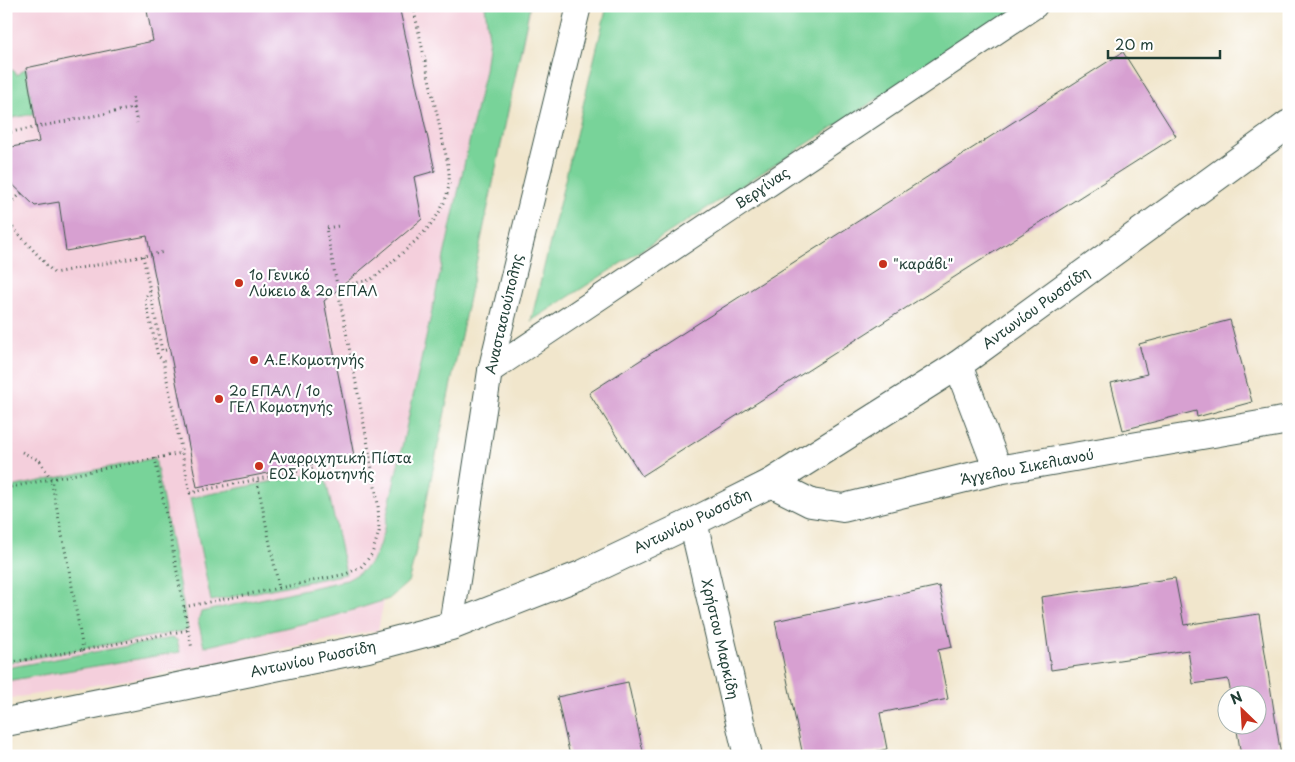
<svg xmlns="http://www.w3.org/2000/svg" width="1295" height="762" font-family="'Playpen Sans',sans-serif">
	<style>
		.built { fill: #f4cfdc }
		.green { fill: #78d399; stroke: #4c8866 }
		.building { fill: #d7a0d1 }
		.lines { fill: none; stroke-linecap: round; stroke-linejoin: round }
		.pedestrian-casing { stroke: #3e564b; stroke-width: 26 }
		.minor-casing { stroke: #3e564b; stroke-width: 30 }
		.tertiary-casing { stroke: #3e564b; stroke-width: 30 }
		.path { stroke: #3e564b; stroke-width: 3; stroke-dasharray: 1 4; stroke-linecap: butt }
		.pedestrian { stroke: #fff; stroke-width: 24 }
		.minor { stroke: #fff; stroke-width: 28 }
		.tertiary { stroke: #fff; stroke-width: 28 }
		.poi-dot { fill: #c8321e; stroke: #fff; stroke-width: 2 }
		.labels { text-anchor: middle; stroke-width: 4.5; stroke-linejoin: round; paint-order: stroke }
		.street-label { font-size: 14px; fill: #1f3d34; stroke: #fff }
		.poi-label { font-size: 14px; fill: #1f3d34; stroke: #fff; text-anchor: start }
	</style>
	<rect width="100%" height="100%" fill="#fff"/>
	<filter id="ink" filterUnits="userSpaceOnUse"><feTurbulence type="fractalNoise" baseFrequency=".02" numOctaves="2"/><feDisplacementMap in="SourceGraphic" scale="10" xChannelSelector="R" yChannelSelector="G"/><feConvolveMatrix kernelMatrix="1 2 1 2 8 2 1 2 1" color-interpolation-filters="sRGB"/></filter>
	<filter id="wash" filterUnits="userSpaceOnUse"><feTurbulence type="fractalNoise" baseFrequency=".0096" numOctaves="4" result="noise"/><feDisplacementMap in="SourceGraphic" scale="20" xChannelSelector="R" yChannelSelector="G"/><feGaussianBlur stdDeviation="1.12" result="paint"/><feColorMatrix in="noise" values="0 0 0 0 0 0 0 0 0 0 0 0 0 0 0 0 0 1.4 0 .05"/><feComposite in="paint" operator="in"/></filter>
	<g filter="url(#wash)">
		<rect width="100%" height="100%" fill="#f1e6cc"/>
		<!-- built -->
		<polygon class="built" points="6,6 531,6 414,560 408,582 389,599 384,600 378,630 146,677 6,699"/>
		<!-- green -->
		<g class="green">
			<path d="M485,6H530L414,560L408,582L389,599L331,617L204,647L198,620L201,612L347,580C372,567 375,559 383,533L485,70L489,38Z"/>
			<polygon points="607,6 1022,6 531,321"/>
			<polygon points="26,68 34,114 6,119 6,72 13,70 17,75"/>
			<polygon points="155,458 188,630 6,663 6,488"/>
			<polygon points="324,471 346,574 211,601 190,498"/>
			<polygon points="172,638 177,640 180,652 6,681 6,668"/>
		</g>
		<g id="blocks">
			<!-- building -->
			<g class="building">
				<polygon points="173,6 399,6 435,171 414,177 422,219 324,301 354,456 197,487 147,236 66,251 59,202 35,206 6,178 6,148 39,142 26,68 153,41 147,11"/>
				<polygon points="1123,52 1176,136 642,476 589,393"/>
				<polygon points="1230,320 1252,402 1197,417 1196,411 1123,430 1111,383 1147,374 1139,344"/>
				<polygon points="1175,578 1184,625 1259,614 1281,756 1241,756 1236,724 1258,724 1258,694 1231,694 1228,679 1193,684 1188,650 1051,670 1041,597"/>
				<polygon points="939,586 952,647 938,650 948,699 880,713 887,749 856,756 803,756 775,621"/>
				<polygon points="628,682 644,756 570,756 557,697"/>
			</g>
		</g>
	</g>
	<g filter="url(#ink)">
		<use href="#blocks" fill-opacity="0" stroke="#3e564b" stroke-width="1"/>
		<g class="lines">
			<!-- pedestrian casing -->
			<g class="pedestrian-casing">
				<g id="pedestrian">
					<polyline points="490,371 1035,6"/>
					<polyline points="451,626 490,371 579,6"/>
				</g>
			</g>
			<!-- minor casing -->
			<g class="minor-casing">
				<g id="minor">
					<polyline points="958,365 998,470"/>
					<polyline points="771,483 811,503 843,508 998,470 1289,420"/>
					<polyline points="693,522 748,756"/>
				</g>
			</g>
			<!-- tertiary casing -->
			<g class="tertiary-casing">
				<polyline id="tertiary" points="6,722 368,648 451,626 581,575 693,522 771,483 958,365 1289,124"/>
			</g>
			<!-- path -->
			<g class="path">
				<polyline points="166,6 166,8"/>
				<polyline points="134,108 137,123"/>
				<polyline points="6,133 134,108 132,94"/>
				<polyline points="6,207 22,193"/>
				<polyline points="6,220 54,273 165,252"/>
				<polyline points="143,256 162,351 170,349"/>
				<path d="M338,287L370,280L379,274C404,250 441,225 448,190C451,177 448,164 445,151L413,6"/>
				<polyline points="150,291 145,298 158,356 163,360 190,493 208,489"/>
				<polyline points="22,452 40,461 51,479 70,575 83,650 188,630"/>
				<polyline points="155,458 192,649"/>
				<polyline points="206,485 208,489 325,466 324,462"/>
				<polyline points="6,488 182,453"/>
				<polyline points="279,588 346,574 361,567 372,554 379,532 378,504 367,440 326,228 339,226"/>
				<polyline points="184,607 279,588 257,480"/>
				<polyline points="6,663 83,650"/>
			</g>
			<!-- pedestrian -->
			<use href="#pedestrian" class="pedestrian"/>
			<!-- minor -->
			<use href="#minor" class="minor"/>
			<!-- tertiary -->
			<use href="#tertiary" class="tertiary"/>
		</g>
	</g>
	<!-- markers -->
	<g class="poi-dot">
		<circle cx="883" cy="264" r="5"/>
		<circle cx="239" cy="283" r="5"/>
		<circle cx="254" cy="360" r="5"/>
		<circle cx="219" cy="399" r="5"/>
		<circle cx="259" cy="466" r="5"/>
	</g>
	<g class="labels">
		<!-- street labels -->
		<g class="street-label">
			<text transform="translate(762 188) rotate(-34)" y="5">Βεργίνας</text>
			<text transform="translate(1036 308) rotate(-36)" y="5">Αντωνίου Ρωσσίδη</text>
			<text transform="translate(504 314) rotate(-77)" y="5">Αναστασιούπολης</text>
			<text transform="translate(1027 467) rotate(-11)" y="5">Άγγελου Σικελιανού</text>
			<text transform="translate(692 521) rotate(-26)" y="5">Αντωνίου Ρωσσίδη</text>
			<text transform="translate(720 639) rotate(77)" y="5">Χρήστου Μαρκίδη</text>
			<text transform="translate(313 659) rotate(-12)" y="5">Αντωνίου Ρωσσίδη</text>
		</g>
		<!-- poi labels -->
		<g class="poi-label">
			<text x="893" y="269">"καράβι"</text>
			<text x="249" y="280">1ο Γενικό<tspan x="249" dy="16">Λύκειο &amp; 2ο ΕΠΑΛ</tspan></text>
			<text x="264" y="365">Α.Ε.Κομοτηνής</text>
			<text x="229" y="396">2ο ΕΠΑΛ / 1ο<tspan x="229" dy="16">ΓΕΛ Κομοτηνής</tspan></text>
			<text x="269" y="463">Αναρριχητική Πίστα<tspan x="269" dy="16">ΕΟΣ Κομοτηνής</tspan></text>
		</g>
	</g>
	<!-- margin -->
	<rect width="1295" height="762" fill="none" stroke="#fff" stroke-width="25"/>
	<!-- north arrow -->
	<g transform="translate(1242 710) rotate(335)"><circle r="24" fill="#ffffff" stroke="#a5b1ae"/>
	<path d="M0-4L9 19L0 12L-9 19Z" fill="#c8321e"/>
	<text y="-8" font-size="14" font-weight="bold" text-anchor="middle" fill="#1f3d34">N</text>
	</g>
	<!-- scale -->
	<path d="M1108 50v8h112v-8" fill="none" stroke="#1f3d34" stroke-width="2.5"/>
	<text x="1115" y="50" font-size="15" fill="#1f3d34" stroke="#ffffff" stroke-width="4" paint-order="stroke">20 m</text>
</svg>
